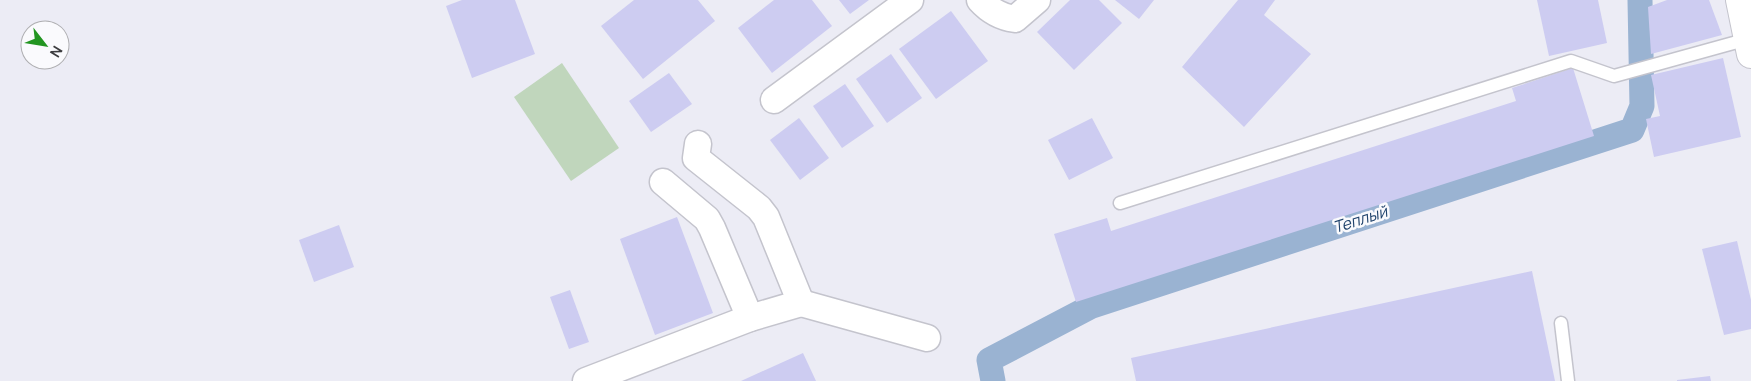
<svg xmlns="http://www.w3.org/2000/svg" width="1751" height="381" font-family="Manrope,sans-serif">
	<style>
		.green { fill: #c0d6bc }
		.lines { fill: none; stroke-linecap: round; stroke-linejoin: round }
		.canal { stroke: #9ab3d2; stroke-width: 25 }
		.building { fill: #cdccf1 }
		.service-casing { stroke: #c4c4cd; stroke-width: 15 }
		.minor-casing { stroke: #c4c4cd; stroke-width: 29 }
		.tertiary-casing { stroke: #c4c4cd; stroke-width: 30 }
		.service { stroke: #fff; stroke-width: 12 }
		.minor { stroke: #fff; stroke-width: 26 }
		.tertiary { stroke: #fff; stroke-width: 28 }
		.labels { text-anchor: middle; stroke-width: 5; stroke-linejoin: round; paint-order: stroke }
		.water-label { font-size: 16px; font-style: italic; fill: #20436c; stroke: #fafafd }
	</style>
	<rect width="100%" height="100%" fill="#ececf5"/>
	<!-- green -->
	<polygon class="green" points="562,63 619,148 571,181 514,97"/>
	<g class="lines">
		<!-- canal -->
		<polyline class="canal" points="993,381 989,360 1092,306 1632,130 1642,106 1640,0"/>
	</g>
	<!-- building -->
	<g class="building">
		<polygon points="462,0 515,0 535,54 472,78 446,6"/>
		<polygon points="634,0 698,0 715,21 643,79 601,26"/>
		<polygon points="774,0 812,0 832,26 772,73 738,28"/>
		<polygon points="839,0 869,0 850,14"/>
		<polygon points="1070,0 1099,0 1122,23 1074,70 1037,32"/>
		<polygon points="1115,0 1154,0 1139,19"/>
		<polygon points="1238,0 1275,0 1264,15 1311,54 1244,127 1182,67"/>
		<polygon points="1537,0 1598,0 1607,43 1549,56"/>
		<polygon points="1667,0 1709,0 1722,35 1651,54 1648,7"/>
		<polygon points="951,11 988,61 936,99 899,49"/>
		<polygon points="891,54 922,98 887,123 856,79"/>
		<polygon points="1723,58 1741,137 1654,157 1646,119 1660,116 1651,75"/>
		<polygon points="1573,68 1594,136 1076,302 1054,234 1107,218 1111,231 1516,101 1512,88"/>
		<polygon points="669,73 692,104 651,132 629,101"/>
		<polygon points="845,84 874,126 842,148 813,106"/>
		<polygon points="799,118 829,158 800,180 770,140"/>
		<polygon points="1092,118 1113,158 1069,180 1048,140"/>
		<polygon points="677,217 713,313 655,335 620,239"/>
		<polygon points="339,225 354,267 314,282 299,240"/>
		<polygon points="1737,241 1751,300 1751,329 1724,335 1702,249"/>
		<polygon points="1532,271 1555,381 1136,381 1131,358"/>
		<polygon points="570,290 589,342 569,349 550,297"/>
		<polygon points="803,353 816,381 741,381"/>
		<polygon points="1710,376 1711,381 1677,381 1677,380"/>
	</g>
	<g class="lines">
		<!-- service casing -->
		<g class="service-casing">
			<g id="service">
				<polyline points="1120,203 1571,61 1614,76 1748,39"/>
				<polyline points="1561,323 1568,381"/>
			</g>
		</g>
		<!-- minor casing -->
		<g class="minor-casing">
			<g id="minor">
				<path d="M980,0C989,10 1001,17 1015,19L1037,0"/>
				<polyline points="774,100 910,0"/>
				<polyline points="663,182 707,219 712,228 750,318"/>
				<polyline points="801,303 927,338"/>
				<polyline points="586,381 750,318 801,303 766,217 759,208 696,158 698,144"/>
			</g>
		</g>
		<!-- tertiary casing -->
		<g class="tertiary-casing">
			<polyline id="tertiary" points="1740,0 1751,54"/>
		</g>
		<!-- service -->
		<use href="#service" class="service"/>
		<!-- minor -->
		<use href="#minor" class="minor"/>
		<!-- tertiary -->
		<use href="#tertiary" class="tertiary"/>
	</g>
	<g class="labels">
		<!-- water labels -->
		<g class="water-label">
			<text transform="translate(1360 219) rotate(-18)" y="6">Теплый</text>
		</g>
	</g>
	<!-- north arrow -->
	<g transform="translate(45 45) rotate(121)"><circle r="24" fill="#fafafd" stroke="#aeaeb1"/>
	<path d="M0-4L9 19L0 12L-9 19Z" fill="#229521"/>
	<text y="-8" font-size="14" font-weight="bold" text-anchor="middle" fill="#3c3c3f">N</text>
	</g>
</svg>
